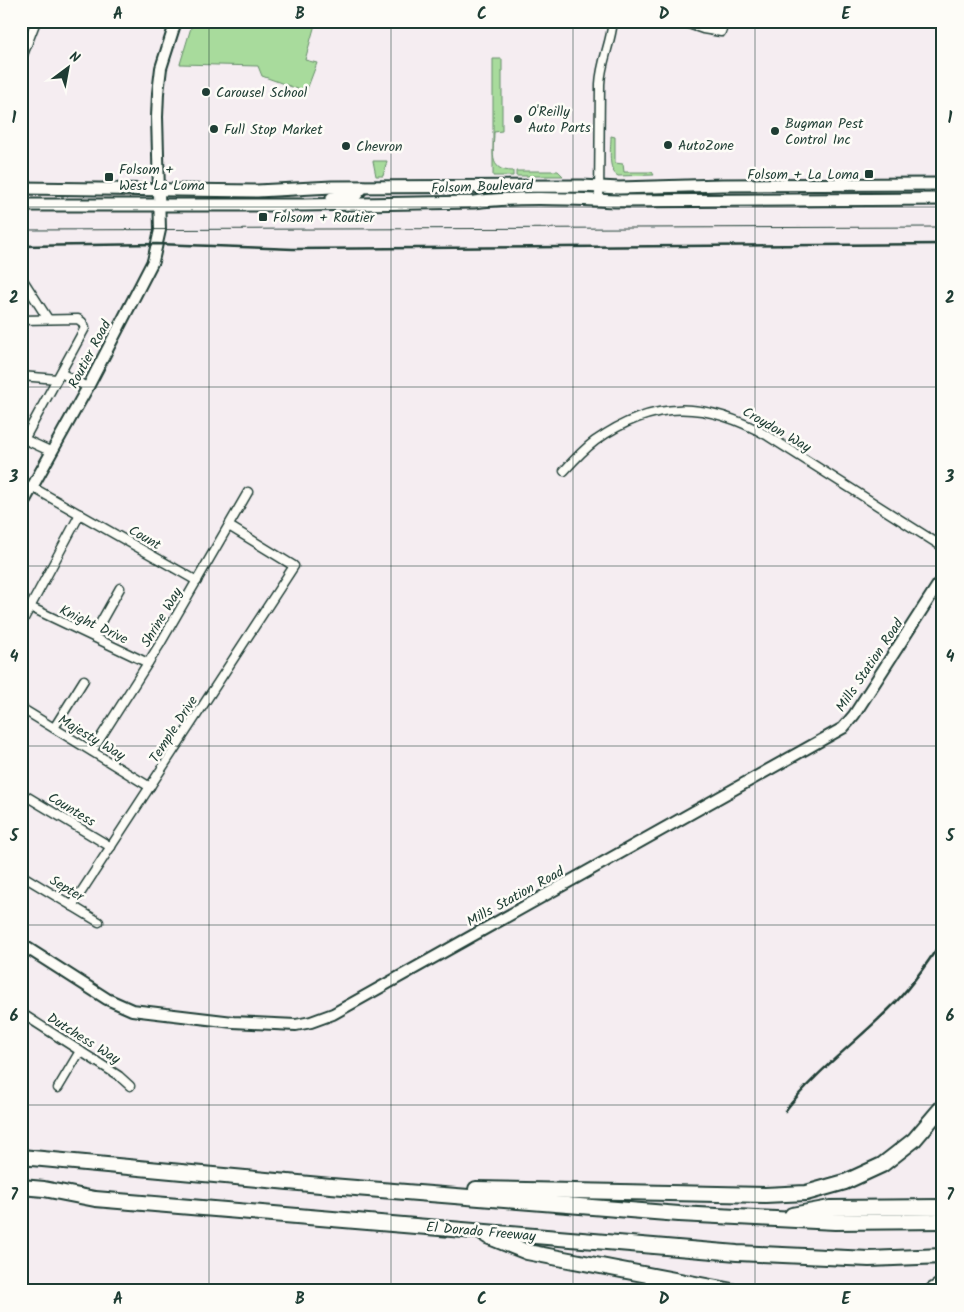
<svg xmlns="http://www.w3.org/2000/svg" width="964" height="1312" font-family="Kalam,sans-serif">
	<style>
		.green { fill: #a8db9c; stroke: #648c68 }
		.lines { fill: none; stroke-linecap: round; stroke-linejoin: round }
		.minor-casing { stroke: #1f3d34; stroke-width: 11 }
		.tertiary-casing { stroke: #1f3d34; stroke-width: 14 }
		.secondary-casing { stroke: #1f3d34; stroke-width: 15 }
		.motorway-casing { stroke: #1f3d34; stroke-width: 18 }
		.minor { stroke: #fdfcf7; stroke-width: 8 }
		.tertiary { stroke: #fdfcf7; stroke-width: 10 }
		.secondary { stroke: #fdfcf7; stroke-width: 11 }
		.motorway { stroke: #fdfcf7; stroke-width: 14 }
		.tram { stroke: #1f3d34; stroke-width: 1 }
		.rail { stroke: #1f3d34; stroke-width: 2.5 }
		.grid { fill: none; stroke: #1f3d34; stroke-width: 1; stroke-opacity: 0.55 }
		.poi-dot { fill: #1f3d34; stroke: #fdfcf7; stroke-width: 2 }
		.labels { text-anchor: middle; stroke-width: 5; stroke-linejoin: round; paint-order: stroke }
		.poi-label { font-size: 14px; fill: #1f3d34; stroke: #fdfcf7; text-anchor: start }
		.street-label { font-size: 14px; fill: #1f3d34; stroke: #fdfcf7 }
		.neatline { fill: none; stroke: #1f3d34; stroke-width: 2 }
		.grid-label { font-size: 16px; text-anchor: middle; font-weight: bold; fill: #1f3d34 }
	</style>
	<rect width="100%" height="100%" fill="#f5edf1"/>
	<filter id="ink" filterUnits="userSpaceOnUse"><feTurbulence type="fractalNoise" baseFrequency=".02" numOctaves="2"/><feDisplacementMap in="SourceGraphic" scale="10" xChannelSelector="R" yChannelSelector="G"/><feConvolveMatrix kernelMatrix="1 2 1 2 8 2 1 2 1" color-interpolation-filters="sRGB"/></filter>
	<g filter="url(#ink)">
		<!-- green -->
		<g class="green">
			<polygon points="193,21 316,21 305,60 317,63 306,92 262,76 258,66 180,64"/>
			<path d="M493,59H502V131L494,132C494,151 487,171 513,171V176H493Z"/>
			<path d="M611,136L615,137V163L623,164L624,172H652L654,175L618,176C607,170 611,148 611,136Z"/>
			<polygon points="373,161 387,161 383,176 376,176"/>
			<polygon points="516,171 558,171 563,176 516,176"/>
		</g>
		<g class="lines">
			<!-- minor casing -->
			<g class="minor-casing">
				<g id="minor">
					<polyline points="680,21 703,29 721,32 725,21"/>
					<polyline points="21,60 36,21"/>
					<path d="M599,200L600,84C601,62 611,43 613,21"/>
					<polyline points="21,277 48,319"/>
					<polyline points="21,320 78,319 82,322 85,328 21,445"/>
					<polyline points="61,373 87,387"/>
					<polyline points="21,376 57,379"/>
					<polyline points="24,439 52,452"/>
					<path d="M564,471C573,461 583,450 595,441C654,399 706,401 768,436L943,547"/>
					<polyline points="32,487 197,581"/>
					<polyline points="30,607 148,663"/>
					<polyline points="21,624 80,514"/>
					<polyline points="93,636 120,588"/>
					<polyline points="21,708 150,787"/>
					<polyline points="54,728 84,680"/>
					<polyline points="92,751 160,644 248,492"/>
					<polyline points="21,793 111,847"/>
					<polyline points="21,875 99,922"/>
					<polyline points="72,906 294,566 229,526"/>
					<polyline points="21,1013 119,1076 130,1086"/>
					<polyline points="58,1088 80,1051"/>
				</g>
			</g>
			<!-- tertiary casing -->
			<g class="tertiary-casing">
				<g id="tertiary">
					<polyline points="21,507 89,385 153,261 160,230 157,117 158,93 161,68 176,21"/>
					<polyline points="21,944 107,999 132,1010 233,1022 296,1025 311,1022 333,1014 843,728 854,715 943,577"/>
				</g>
			</g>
			<!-- secondary casing -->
			<g class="secondary-casing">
				<g id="secondary">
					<polyline points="21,188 257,191 332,187 582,186 619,188 722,185 943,184"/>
					<polyline points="332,198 356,195 363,187"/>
					<path d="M21,205H304L474,202C522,196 571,199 619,201L943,199"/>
				</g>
			</g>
			<!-- motorway casing -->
			<g class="motorway-casing">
				<g id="motorway">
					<polyline points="21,1157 331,1186 679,1214 835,1222 943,1221"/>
					<polyline points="21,1187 44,1189 95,1199 737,1253 869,1259 943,1256"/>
					<polyline points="476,1189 765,1195 806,1193 845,1182 882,1165 914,1140 943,1106"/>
					<polyline points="792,1215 830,1208 943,1207"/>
					<polyline points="487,1236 527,1252 732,1291"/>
					<polyline points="932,1291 943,1284"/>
				</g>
			</g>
			<!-- minor -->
			<use href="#minor" class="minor"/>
			<!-- tertiary -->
			<use href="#tertiary" class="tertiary"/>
			<!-- secondary -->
			<use href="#secondary" class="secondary"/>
			<!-- motorway -->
			<use href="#motorway" class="motorway"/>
			<!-- tram -->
			<polyline class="tram" points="21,230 943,227"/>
			<!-- rail -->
			<g class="rail">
				<polyline points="21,246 157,244 293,249 943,244"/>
				<path d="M785,1111C815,1072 855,1043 889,1009C910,989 927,964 943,939"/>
			</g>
		</g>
	</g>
	<!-- grid -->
	<path class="grid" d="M209,21V1291M391,21V1291M573,21V1291M755,21V1291M21,207H943M21,387H943M21,566H943M21,746H943M21,925H943M21,1105H943"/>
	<!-- markers -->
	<g class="poi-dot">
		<circle cx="206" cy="92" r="5"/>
		<circle cx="518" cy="119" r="5"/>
		<circle cx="214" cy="129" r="5"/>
		<circle cx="775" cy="131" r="5"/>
		<circle cx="668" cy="145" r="5"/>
		<circle cx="346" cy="146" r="5"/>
		<rect x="864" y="169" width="10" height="10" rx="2.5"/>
		<rect x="104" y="172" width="10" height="10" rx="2.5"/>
		<rect x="258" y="212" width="10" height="10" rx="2.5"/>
	</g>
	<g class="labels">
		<!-- poi labels -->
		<g class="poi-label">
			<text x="216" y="97">Carousel School</text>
			<text x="528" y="116">O'Reilly<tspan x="528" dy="16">Auto Parts</tspan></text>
			<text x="785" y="128">Bugman Pest<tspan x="785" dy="16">Control Inc</tspan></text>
			<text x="224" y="134">Full Stop Market</text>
			<text x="678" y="150">AutoZone</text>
			<text x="356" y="151">Chevron</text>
			<text x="119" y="174">Folsom +<tspan x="119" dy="16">West La Loma</tspan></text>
			<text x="859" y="179" text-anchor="end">Folsom + La Loma</text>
			<text x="273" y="222">Folsom + Routier</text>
		</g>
		<!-- street labels -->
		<g class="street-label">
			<text transform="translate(482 186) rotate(-2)" y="5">Folsom Boulevard</text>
			<text transform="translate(89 354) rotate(-62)" y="5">Routier Road</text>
			<text transform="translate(777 429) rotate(30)" y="5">Croydon Way</text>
			<text transform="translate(145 537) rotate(30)" y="5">Count</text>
			<text transform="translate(161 617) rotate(-59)" y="5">Shrine Way</text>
			<text transform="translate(94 624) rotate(25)" y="5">Knight Drive</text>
			<text transform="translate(869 665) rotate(-56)" y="5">Mills Station Road</text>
			<text transform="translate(173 729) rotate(-57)" y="5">Temple Drive</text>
			<text transform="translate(92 737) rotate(31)" y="5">Majesty Way</text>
			<text transform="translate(72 809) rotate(31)" y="5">Countess</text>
			<text transform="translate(67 888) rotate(31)" y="5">Septer</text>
			<text transform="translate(515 896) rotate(-29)" y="5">Mills Station Road</text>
			<text transform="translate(84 1038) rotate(32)" y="5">Dutchess Way</text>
			<text transform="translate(481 1231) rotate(5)" y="5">El Dorado Freeway</text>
		</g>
	</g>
	<!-- margin -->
	<rect width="964" height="1312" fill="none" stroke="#fdfcf7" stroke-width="55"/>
	<!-- north arrow -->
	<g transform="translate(68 68) rotate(32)" stroke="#fdfcf7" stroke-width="4" paint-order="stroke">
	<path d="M0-4L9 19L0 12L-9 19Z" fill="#1f3d34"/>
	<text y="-8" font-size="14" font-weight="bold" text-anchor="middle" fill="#1f3d34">N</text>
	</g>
	<rect x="28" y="28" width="908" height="1256" class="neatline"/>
	<g class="grid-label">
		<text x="118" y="19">A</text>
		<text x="300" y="19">B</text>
		<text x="482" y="19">C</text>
		<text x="664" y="19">D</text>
		<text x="846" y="19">E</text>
		<text x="14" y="123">1</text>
		<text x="950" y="123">1</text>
		<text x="14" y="303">2</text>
		<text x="950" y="303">2</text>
		<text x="14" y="482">3</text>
		<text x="950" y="482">3</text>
		<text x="14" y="662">4</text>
		<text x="950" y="662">4</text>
		<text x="14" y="841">5</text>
		<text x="950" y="841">5</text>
		<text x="14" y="1021">6</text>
		<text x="950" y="1021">6</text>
		<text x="14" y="1200">7</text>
		<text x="950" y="1200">7</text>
		<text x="118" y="1304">A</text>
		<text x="300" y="1304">B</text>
		<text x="482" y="1304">C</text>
		<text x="664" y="1304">D</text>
		<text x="846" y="1304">E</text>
	</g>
</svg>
